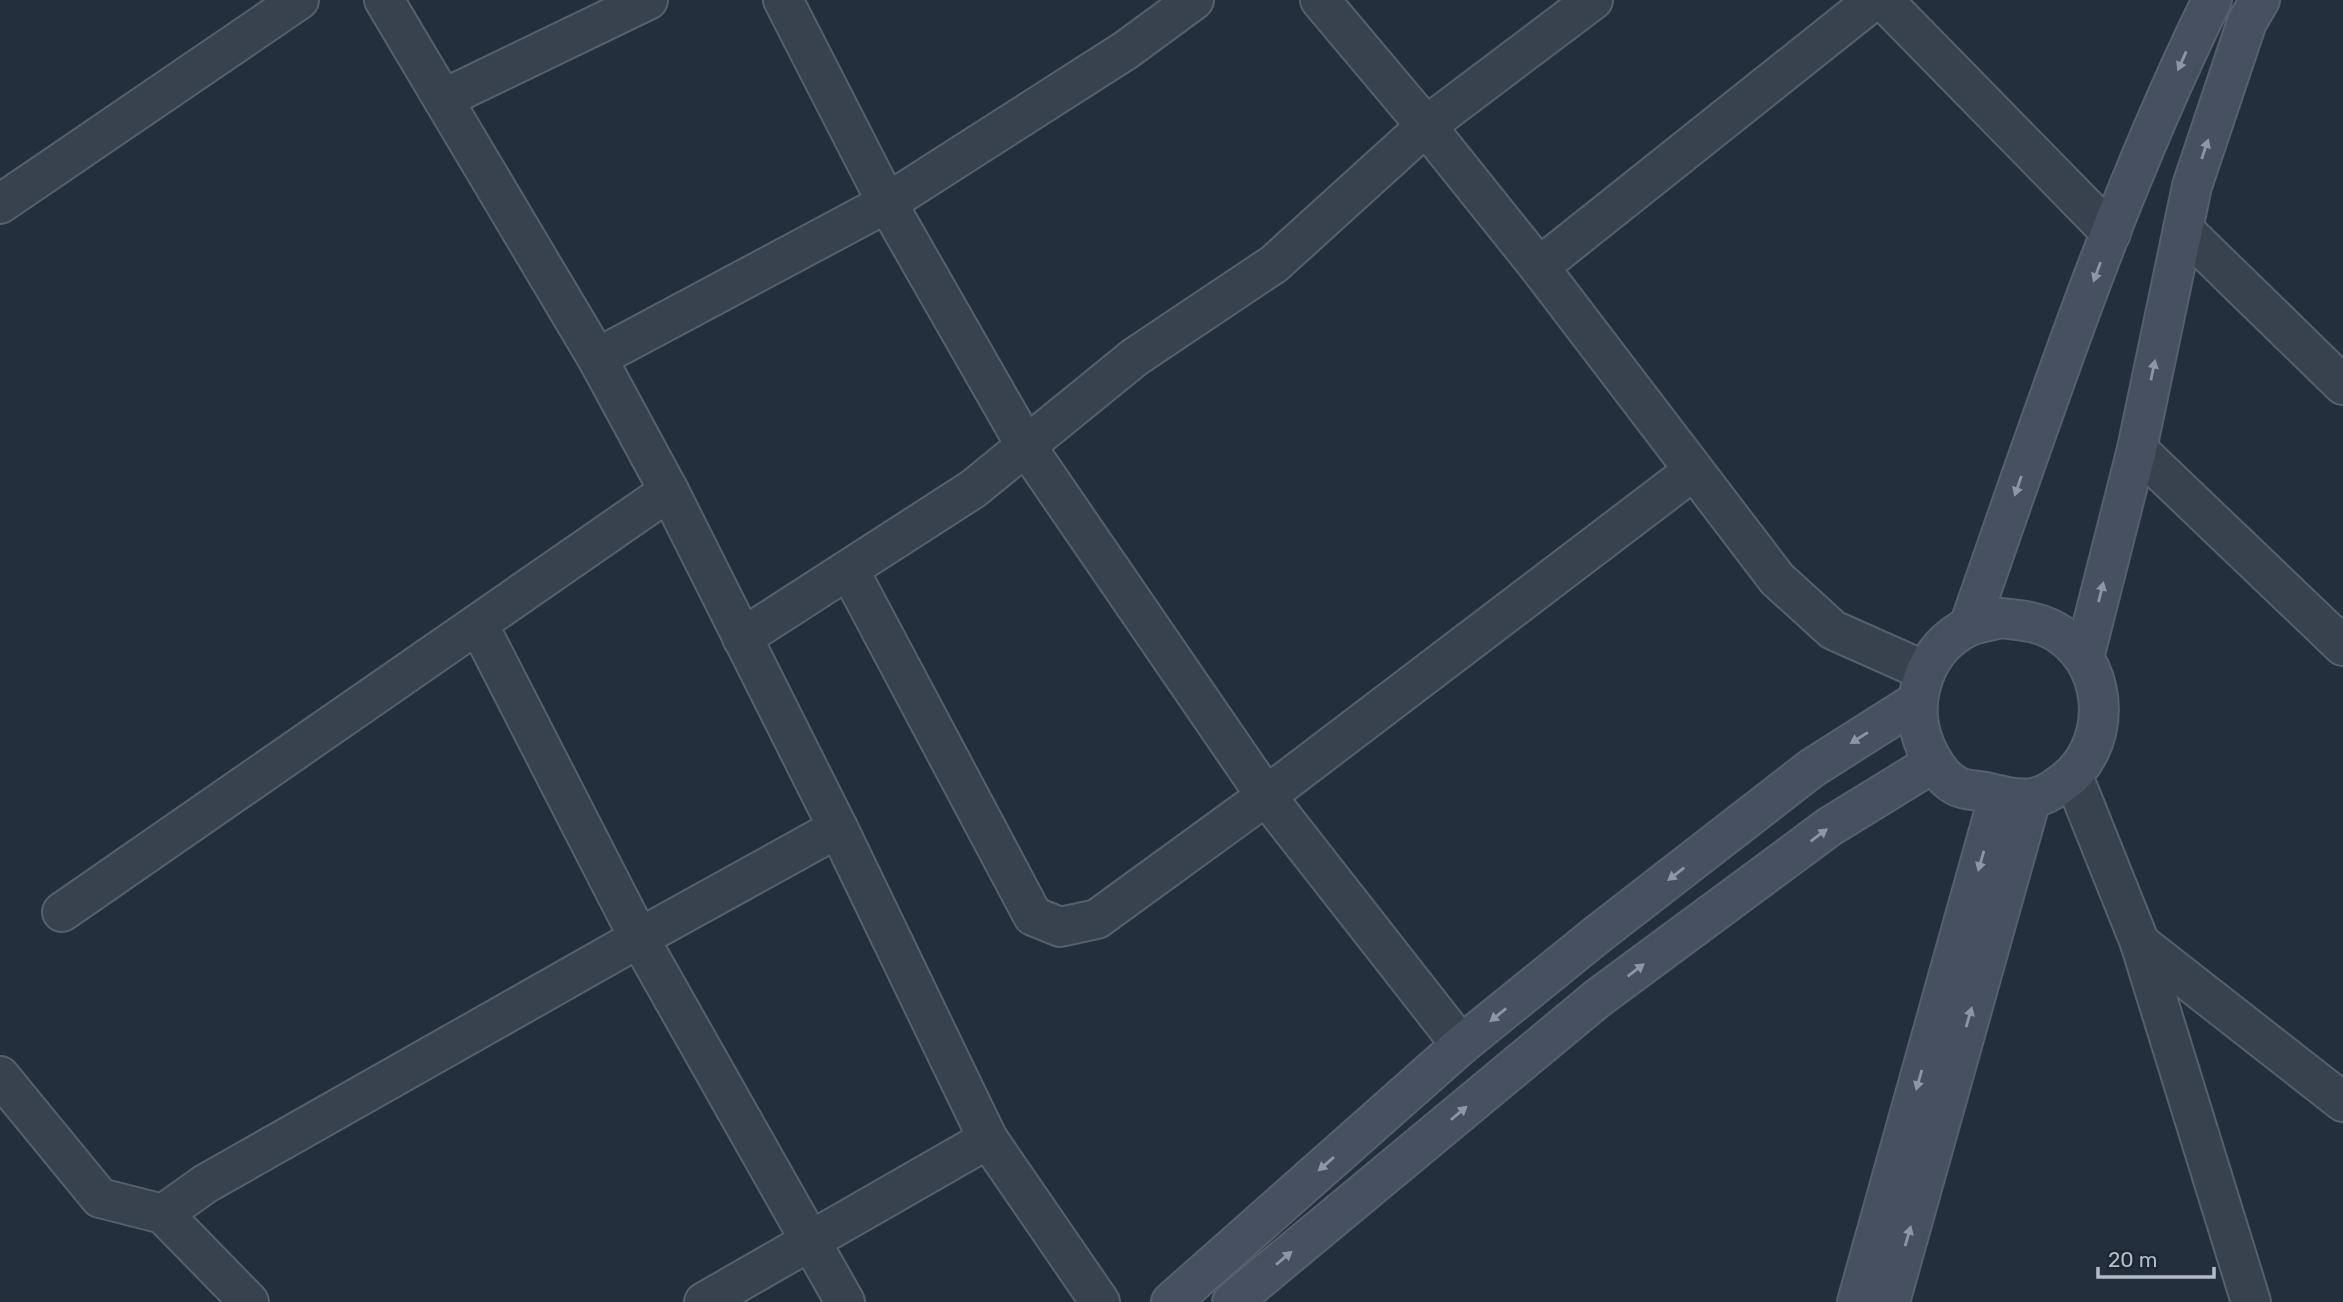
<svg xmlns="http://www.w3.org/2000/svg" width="2343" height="1302" font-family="Rubik,sans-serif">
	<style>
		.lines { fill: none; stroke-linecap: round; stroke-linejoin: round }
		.street-casing { stroke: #565f6c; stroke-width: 42 }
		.secondary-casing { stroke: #565f6c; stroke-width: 42 }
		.street { stroke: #38414e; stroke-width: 38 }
		.secondary { stroke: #465061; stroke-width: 38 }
		.oneway { fill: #8e96a5 }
	</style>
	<rect width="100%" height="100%" fill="#242f3e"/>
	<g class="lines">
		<!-- street casing -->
		<g class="street-casing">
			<g id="street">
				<polyline points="384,0 597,358 669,491 838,828 988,1139 1100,1302"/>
				<polyline points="783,0 887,203 1026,446 1266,796 1461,1045"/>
				<polyline points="1320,0 1426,126 1539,267 1777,579 1833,630 1925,671"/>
				<polyline points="1883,0 2111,233"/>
				<polyline points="443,99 648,0"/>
				<polyline points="0,204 299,0"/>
				<polyline points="2183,229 2343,385"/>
				<polyline points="1539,267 1874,0"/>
				<polyline points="597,358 887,203 1126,50 1194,0"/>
				<polyline points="2137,449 2343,646"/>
				<polyline points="849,570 1033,916 1060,927 1097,919 1266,796 1693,471"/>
				<polyline points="478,624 639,938 845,1302"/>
				<polyline points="742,638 973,489 1135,357 1274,264 1426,126 1593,0"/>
				<polyline points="2073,776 2140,943 2251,1302"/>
				<polyline points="62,912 669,491"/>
				<polyline points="2140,943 2343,1102"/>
				<polyline points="0,1076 100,1198 163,1214 249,1302"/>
				<polyline points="163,1214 205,1184 639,938 838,828"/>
				<polyline points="704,1302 988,1139"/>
			</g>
		</g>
		<!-- secondary casing -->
		<g class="secondary-casing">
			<g id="secondary">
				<path d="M2000,618C2022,620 2043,622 2061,635C2112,670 2111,750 2061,784C2052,791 2044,796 2033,798C2018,800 2000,796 1986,792C1976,790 1962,790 1955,785C1941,777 1932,761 1926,748C1906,703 1924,647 1970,626C1979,622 1991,621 2000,618Z"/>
				<path d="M1969,626C2043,415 2113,201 2212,0"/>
				<polyline points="2084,658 2137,449 2192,186 2247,22 2260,0"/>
				<polyline points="1171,1302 1461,1045 1598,934 1812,768 1916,702"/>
				<polyline points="1232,1302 1598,998 1829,827 1933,763"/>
				<polyline points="1857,1302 1999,795"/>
				<polyline points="1890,1302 2031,799"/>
			</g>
		</g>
		<!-- street -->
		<use href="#street" class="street"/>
		<!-- secondary -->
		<use href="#secondary" class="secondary"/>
	</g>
	<!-- one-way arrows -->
	<defs><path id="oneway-solid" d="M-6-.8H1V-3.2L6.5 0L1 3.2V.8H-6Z" transform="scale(1.75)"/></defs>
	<g class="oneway">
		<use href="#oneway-solid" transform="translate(2182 61) rotate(114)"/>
		<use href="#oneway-solid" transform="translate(2205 149) rotate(-71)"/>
		<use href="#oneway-solid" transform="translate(2097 272) rotate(110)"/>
		<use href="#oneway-solid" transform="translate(2153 370) rotate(-78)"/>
		<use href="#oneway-solid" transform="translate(2018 486) rotate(109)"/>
		<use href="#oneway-solid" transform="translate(2101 592) rotate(-76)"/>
		<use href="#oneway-solid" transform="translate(1859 738) rotate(148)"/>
		<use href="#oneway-solid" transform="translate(1819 835) rotate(-37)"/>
		<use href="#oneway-solid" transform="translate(1981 861) rotate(106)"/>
		<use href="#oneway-solid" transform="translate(1676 874) rotate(142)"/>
		<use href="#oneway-solid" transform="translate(1636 970) rotate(-37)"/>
		<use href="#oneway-solid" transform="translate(1498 1015) rotate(141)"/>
		<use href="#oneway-solid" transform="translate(1969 1017) rotate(-74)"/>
		<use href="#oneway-solid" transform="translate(1919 1080) rotate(106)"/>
		<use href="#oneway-solid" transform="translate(1459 1113) rotate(-40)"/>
		<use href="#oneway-solid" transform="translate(1326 1164) rotate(139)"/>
		<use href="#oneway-solid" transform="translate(1908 1236) rotate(-74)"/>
		<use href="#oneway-solid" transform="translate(1284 1258) rotate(-40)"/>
	</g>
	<!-- scale -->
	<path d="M2098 1267v10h116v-10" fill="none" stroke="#b4bcc9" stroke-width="3.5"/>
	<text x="2108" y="1267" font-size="21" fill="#b4bcc9" stroke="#1d2633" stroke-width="5" paint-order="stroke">20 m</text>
</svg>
